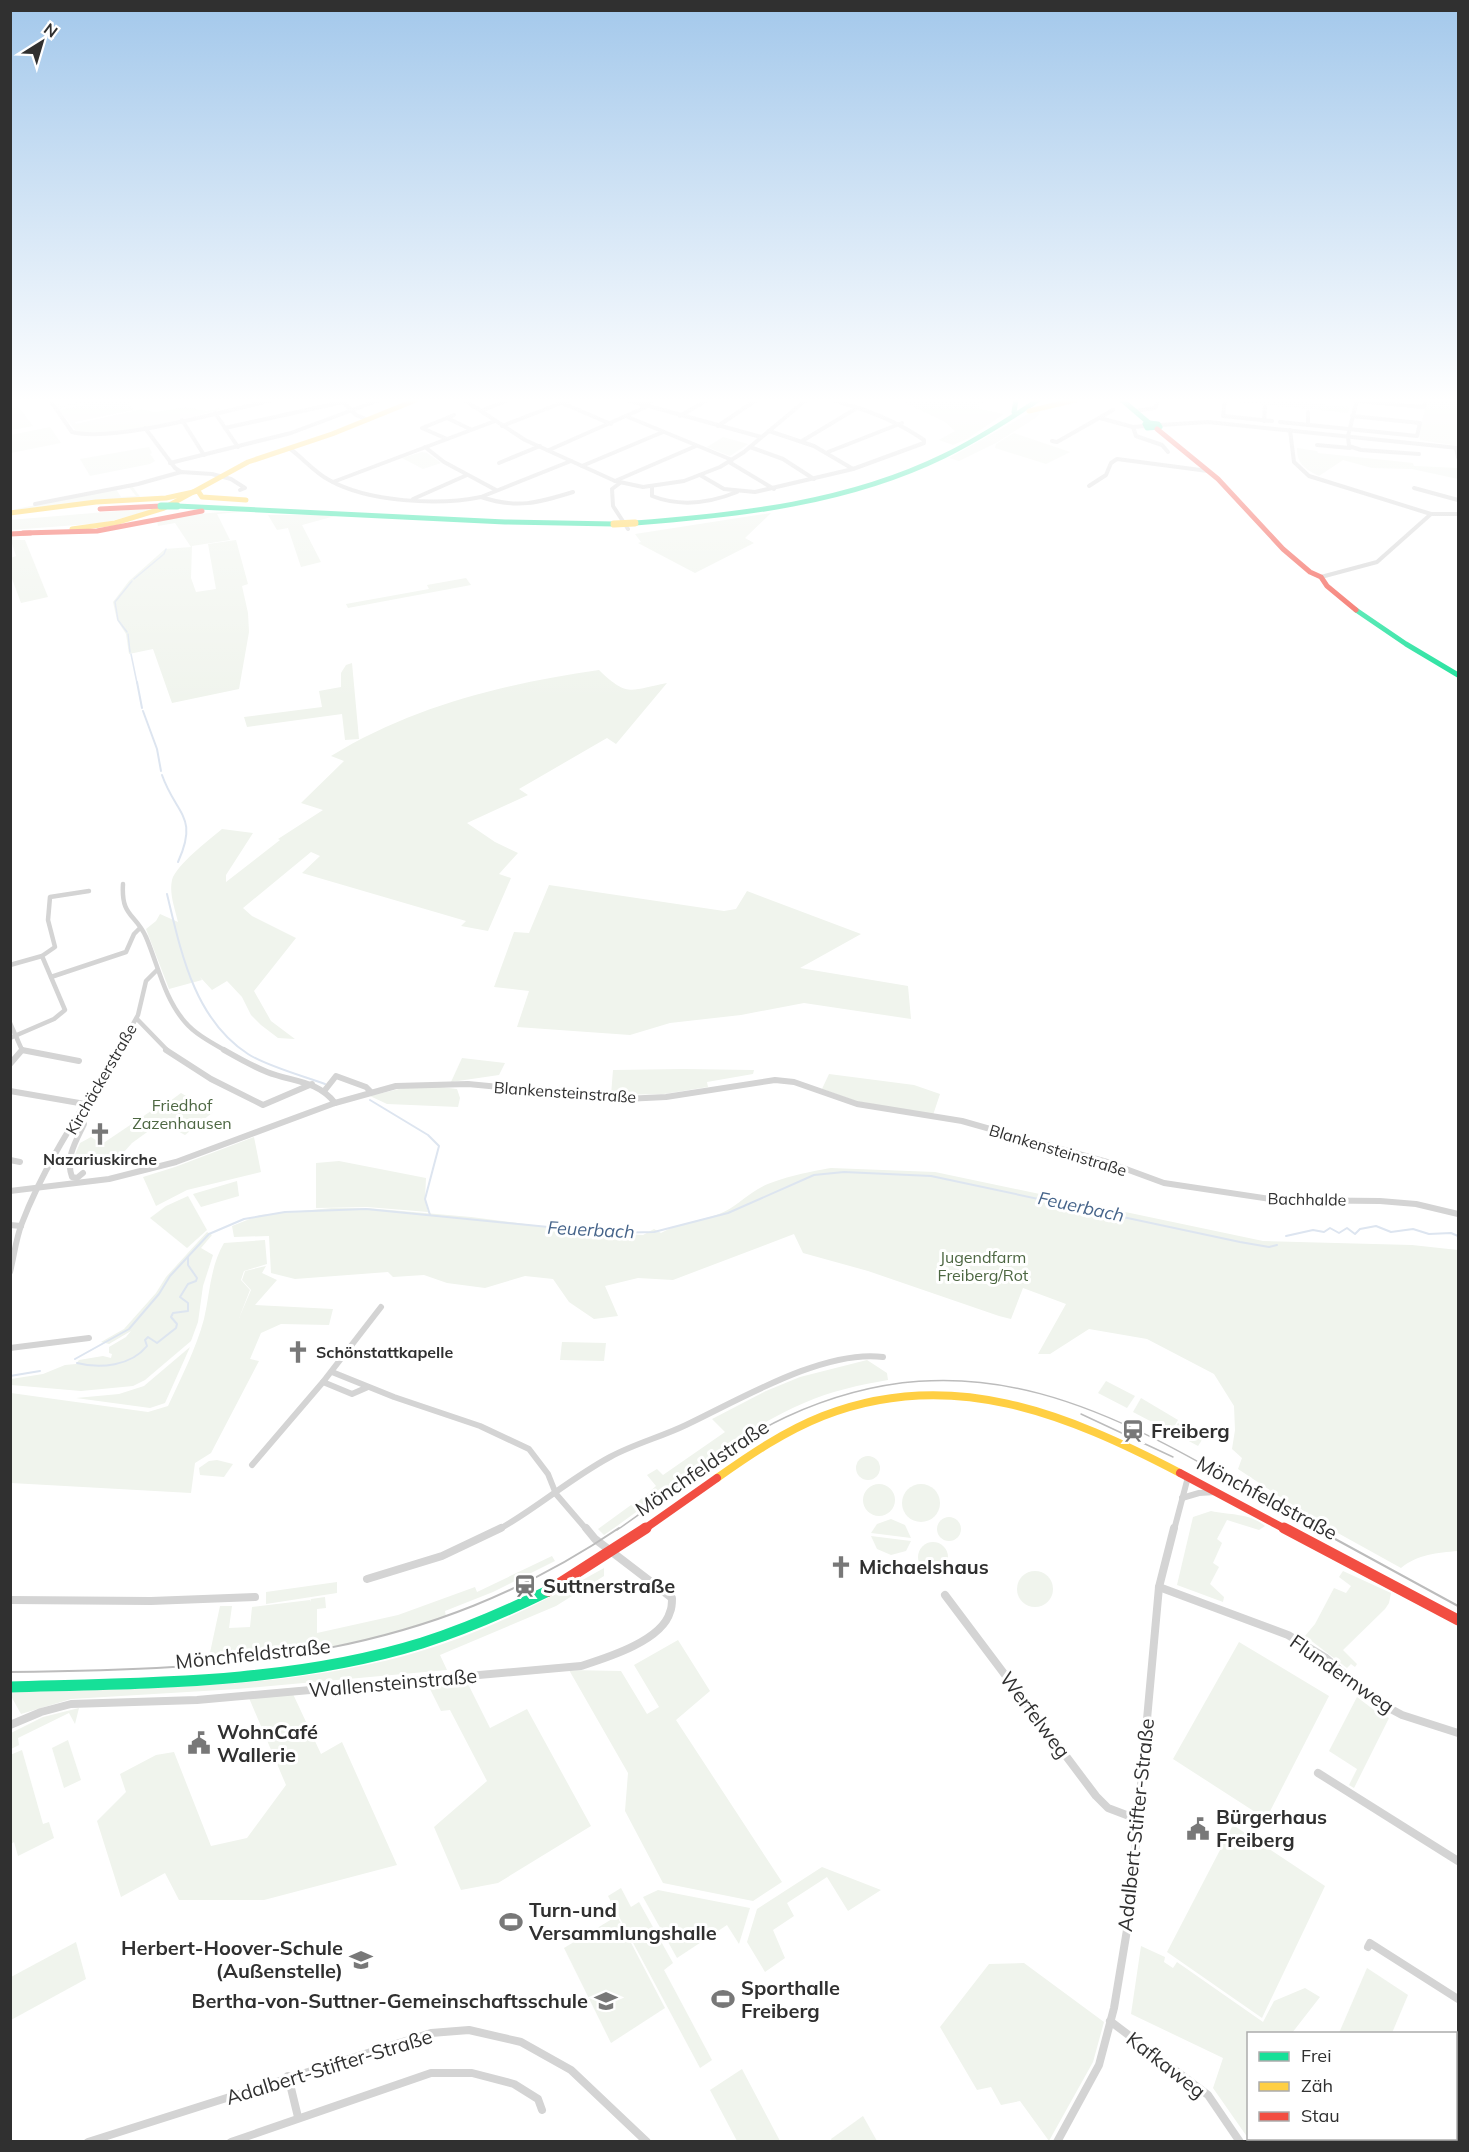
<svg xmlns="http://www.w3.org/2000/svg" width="1469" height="2152" font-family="Mulish,sans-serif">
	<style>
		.green { fill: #f0f4ed }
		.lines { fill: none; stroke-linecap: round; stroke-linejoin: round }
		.stream-far1 { stroke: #dde5f0; stroke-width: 1.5 }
		.stream { stroke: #dde5f0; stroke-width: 2 }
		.street-far3 { stroke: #d4d4d4; stroke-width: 4 }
		.street-far2 { stroke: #d4d4d4; stroke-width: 4.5 }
		.street-far1 { stroke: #d4d4d4; stroke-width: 6 }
		.street { stroke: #d4d4d4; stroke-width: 8 }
		.fast-far1 { stroke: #16e098; stroke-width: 5 }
		.fast { stroke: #16e098; stroke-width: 11 }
		.slow-far1 { stroke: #ffcf43; stroke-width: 5 }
		.slow { stroke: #ffcf43; stroke-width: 8 }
		.jam-far2 { stroke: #f24e42; stroke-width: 5 }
		.jam-far1 { stroke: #f24e42; stroke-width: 8 }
		.jam { stroke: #f24e42; stroke-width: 11 }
		.tram-far1 { stroke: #bcbcbc; stroke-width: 1.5 }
		.tram { stroke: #bcbcbc; stroke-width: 2 }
		.fast-bridge { stroke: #16e098; stroke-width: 7 }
		.slow-bridge { stroke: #ffcf43; stroke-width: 7 }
		.labels { text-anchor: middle; stroke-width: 6; stroke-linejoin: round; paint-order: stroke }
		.street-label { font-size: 16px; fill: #303030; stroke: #fff }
		.park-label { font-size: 16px; fill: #4d6742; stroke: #fff }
		.poi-label { font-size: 16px; font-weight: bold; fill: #303030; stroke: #fff }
		.water-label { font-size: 18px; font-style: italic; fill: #46648a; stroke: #fff }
		.near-poi-label { font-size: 20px; font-weight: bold; fill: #303030; stroke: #fff; text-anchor: start }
		.near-street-label { font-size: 20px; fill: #303030; stroke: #fff }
	</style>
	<rect width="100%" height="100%" fill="#fff"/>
	<!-- green -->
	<g class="green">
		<path d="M51,400L62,406L82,400L97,401L64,407L60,410L103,400H127L134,410L75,422L76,424L141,409L155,412L186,407L207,411L219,408L220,410C180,419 117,438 77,432Z"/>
		<polygon points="899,400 980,400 984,401 976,408 1004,414 967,439 953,445 939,440 955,431 945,422"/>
		<polygon points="1082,400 1090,400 1041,411 1037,417 996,443 959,461 949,458 1035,410"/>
		<polygon points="1286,400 1350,407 1348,413 1227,401"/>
		<polygon points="1427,400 1458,400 1458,446 1420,440 1419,434"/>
		<polygon points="18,406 33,426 11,430 11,408"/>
		<polygon points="50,427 61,443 11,453 11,435"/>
		<polygon points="1014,433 1070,452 1046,464 995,448 996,444"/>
		<polygon points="723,437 748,444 730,456 707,447"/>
		<polygon points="149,447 152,453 150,454 155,461 150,464 90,476 80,459"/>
		<path d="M1297,448L1317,451L1318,453L1413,463L1414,466L1458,468V479L1412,469L1372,468L1343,460L1319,476C1305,469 1297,464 1297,448Z"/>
		<polygon points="422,452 427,453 441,463 423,469 402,458"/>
		<polygon points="132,486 141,498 11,510 116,489 121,497 136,496 129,487"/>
		<polygon points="141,509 157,509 103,523 11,530 10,520"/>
		<polygon points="246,510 335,516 302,525 321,562 301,567 288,528 277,530 268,515 318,515 251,511 217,514 230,540 192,546 191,578 196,592 216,589 208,544 236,540 248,584 242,586 248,613 249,632 239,689 172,703 153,649 129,654 126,634 117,620 113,602 129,581 165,549 191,547 175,523 158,526 157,521 186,515"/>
		<polygon points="771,513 745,538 754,543 695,573 638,543 641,542 635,534"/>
		<polygon points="11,540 25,540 48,597 21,603 11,576 11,558 16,556"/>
		<polygon points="466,578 471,585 348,608 346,604 429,589 427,585"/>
		<polygon points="352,663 359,739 345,740 342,714 247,727 244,717 322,707 319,691 341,687 341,673 346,665"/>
		<path d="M599,670C628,698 630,690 667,683L616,744L607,738L519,789L528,795L467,823L495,842L518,853L499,874L511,878L488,931L461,926L466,921L302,873L320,856L311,852L243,908L252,916L296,938L254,991L271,1021L295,1039L278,1038L261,1025L251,1015L242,997L227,981L212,990L200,977L202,980L169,989L146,929L156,921L160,914L178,922C175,909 169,894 172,880C176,865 209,840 222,829L253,833L226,875V882L280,840L278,839L323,810L301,803L344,761L331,756C415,705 504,684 599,670Z"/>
		<polygon points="549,885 724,911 736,909 747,891 861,934 800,968 908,986 911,1019 804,1003 741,1015 670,1023 630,1035 517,1027 529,991 494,987 514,932 529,933"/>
		<polygon points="462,1058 505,1063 499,1075 451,1082"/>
		<polygon points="684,1069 754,1070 753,1074 707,1082 708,1087 664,1094 611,1095 613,1070"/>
		<polygon points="829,1074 914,1085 940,1094 933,1115 856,1101 822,1089"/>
		<polygon points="441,1087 457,1089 460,1098 458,1107 387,1104 370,1096 403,1088"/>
		<polygon points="181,1093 213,1112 185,1135 161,1122 132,1143 115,1162 87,1162 74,1157 80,1143 91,1137 102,1144 151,1111 154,1113"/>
		<polygon points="254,1137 261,1172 187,1190 156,1206 143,1177 175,1167"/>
		<polygon points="339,1161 426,1178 425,1199 428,1212 367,1207 316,1208 316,1163"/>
		<path d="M831,1168L935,1172L1263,1241L1412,1245L1458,1250V1551C1437,1553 1418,1554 1401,1568L1318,1522L1238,1469L1242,1458L1232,1449L1235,1430L1234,1406L1214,1374L1147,1339L1089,1329L1050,1354H1038L1066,1304L1023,1288L1011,1319L999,1316L868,1271L803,1253L794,1234L673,1280L638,1278L605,1286L618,1316L594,1319L569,1302L553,1279L525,1276L485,1288L447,1283L424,1275L393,1277L388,1272L295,1279L271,1273L269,1236L234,1237L232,1226L260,1215L332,1208H367L471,1217L579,1231L643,1235L654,1229L661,1233C679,1223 699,1221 719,1214C735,1208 744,1197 758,1189C773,1179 813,1171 831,1168Z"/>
		<polygon points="237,1181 239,1196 201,1207 193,1194"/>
		<polygon points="188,1196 207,1230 187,1248 150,1218 166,1206"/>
		<polygon points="207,1232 212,1235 201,1248 213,1255 203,1286 198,1322 191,1341 145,1380 133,1386 81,1391 11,1385 11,1379 43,1374 65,1365 76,1364 79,1360 103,1356 111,1358 112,1354 109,1353 109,1347 126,1337 131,1331 109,1344 101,1342 124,1329 156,1293 166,1277"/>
		<path d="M265,1240L267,1264L244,1271L241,1280L250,1290L239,1318L251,1290L242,1280L245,1271L266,1266L262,1273L277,1280L255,1305L333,1309L329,1325L281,1324L261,1333L250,1359L259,1361L211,1453L195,1463L191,1493L11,1483V1393L148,1412L168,1406C181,1378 196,1349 204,1319C210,1293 210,1267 224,1243Z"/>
		<polygon points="562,1342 606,1343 604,1361 560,1360"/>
		<polygon points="190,1347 165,1403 150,1408 76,1398 119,1394 144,1386"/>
		<path d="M867,1360L887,1373L888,1380C859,1385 831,1391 804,1403C730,1435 670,1490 604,1535L598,1529L631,1505L633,1506L656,1486L647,1475L657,1469L663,1475L725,1432L712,1419L766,1391L800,1377Z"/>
		<polygon points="1106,1381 1135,1396 1127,1408 1098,1393"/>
		<polygon points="1141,1398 1178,1420 1171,1432 1133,1412"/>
		<polygon points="1178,1423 1204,1437 1198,1446 1172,1432"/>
		<circle cx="868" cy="1468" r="12"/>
		<polygon points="217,1460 233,1464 224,1477 200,1475 199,1468 209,1461"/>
		<circle cx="921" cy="1503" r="19"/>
		<circle cx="879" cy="1500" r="16"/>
		<path d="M1211,1511C1229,1515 1250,1513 1265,1526L1259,1530L1227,1520L1217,1539L1222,1543L1213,1563L1219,1567L1210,1584L1224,1597L1223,1602L1177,1585L1193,1517Z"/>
		<circle cx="949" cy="1529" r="12"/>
		<polygon points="891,1519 905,1525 911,1538 871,1533 877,1524"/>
		<polygon points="871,1536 911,1541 906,1551 891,1555 877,1549"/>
		<circle cx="933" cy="1557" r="15"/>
		<path d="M552,1556L555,1561L493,1592L445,1611L446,1616C369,1644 290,1656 208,1662L220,1606H232L229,1628L250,1627L252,1607L310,1600V1602L311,1599L325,1597L326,1608L317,1609V1633L398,1615L475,1587L477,1592Z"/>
		<path d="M604,1568V1576L556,1606L440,1655L447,1670L237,1689L71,1699L21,1714L11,1696L10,1691C141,1688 277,1690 404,1656C476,1636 540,1604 604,1568Z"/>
		<circle cx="1035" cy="1589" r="18"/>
		<polygon points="1343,1571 1391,1593 1389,1603 1385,1609 1343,1650 1357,1664 1355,1667 1351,1664 1347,1668 1305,1636 1315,1624 1334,1588 1346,1593 1351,1586 1339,1577"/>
		<polygon points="337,1582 337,1593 266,1604 266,1592"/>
		<polygon points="678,1640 710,1691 676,1720 782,1882 753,1901 663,1883 625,1811 628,1773 569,1670 621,1671 647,1714 659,1707 634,1665"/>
		<polygon points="1239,1642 1329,1696 1266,1819 1173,1759"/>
		<polygon points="468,1684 490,1728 527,1709 591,1826 498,1883 461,1890 434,1827 487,1781 450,1710 441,1711 429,1687"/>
		<polygon points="293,1694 321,1754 342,1742 397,1865 264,1900 179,1900 165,1873 121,1897 97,1821 126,1792 120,1774 156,1755 174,1752 211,1846 247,1838 286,1785 249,1698"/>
		<polygon points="1357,1697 1374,1710 1389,1718 1354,1788 1349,1785 1357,1769 1329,1751"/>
		<polygon points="79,1708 75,1724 69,1713 18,1738 19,1745 11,1749 11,1733 43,1717"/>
		<polygon points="68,1740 81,1780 64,1788 52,1748"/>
		<polygon points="22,1750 43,1824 49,1822 54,1838 18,1856 14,1842 11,1844 10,1755"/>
		<polygon points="1233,1825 1325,1886 1262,2018 1167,1952"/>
		<polygon points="822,1867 881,1890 848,1911 827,1877 787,1903 794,1916 773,1930 785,1958 765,1972 747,1942 757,1909"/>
		<polygon points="621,1888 631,1907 639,1902 673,1963 664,1970 712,2060 700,2068 608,1896"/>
		<polygon points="658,1890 750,1908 739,1944 727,1925 677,1958 643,1897"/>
		<polygon points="617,1916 665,2008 611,2043 564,1948"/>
		<polygon points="76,1942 86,1979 11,2020 11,1977"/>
		<polygon points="1141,1946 1165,1957 1164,1962 1173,1968 1177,1962 1263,2022 1274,2001 1305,1988 1320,1997 1292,2033 1248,2034 1248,2138 1342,2138 1342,2141 1250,2141 1213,2088 1223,2058 1131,2014"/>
		<polygon points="1024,1963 1104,2022 1093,2062 1049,2141 1020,2101 1001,2105 991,2087 977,2090 940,2027 989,1964"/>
		<polygon points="1367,1968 1408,1995 1392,2033 1339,2033"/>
		<polygon points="742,2069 780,2141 737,2141 710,2090"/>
		<polygon points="863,2116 877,2141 832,2141 831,2139"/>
	</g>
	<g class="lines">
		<!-- stream-far1 -->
		<g class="stream-far1">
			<polyline points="134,579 164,554 166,549"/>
			<polyline points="127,632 118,620 115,602 132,581"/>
			<polyline points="128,634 130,652"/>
			<polyline points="131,654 137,683"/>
		</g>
		<!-- stream -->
		<g class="stream">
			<polyline points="137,682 142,708"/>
			<polyline points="143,711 157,749 161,771"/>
			<path d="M162,775C176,815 199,816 178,862"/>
			<path d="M167,894C181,952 194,1019 248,1054C266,1066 303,1076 325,1084"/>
			<polyline points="370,1100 428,1135 439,1146 425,1199 430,1215"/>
			<polyline points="1286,1236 1313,1230 1324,1232 1330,1228 1339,1233 1347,1228 1355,1234 1360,1229 1376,1226 1391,1232 1413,1229 1429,1234 1451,1233 1458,1236"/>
			<polyline points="75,1359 129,1329 159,1294 170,1276 209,1234 244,1219 285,1212 366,1209 609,1233 654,1232 728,1213 814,1175 844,1172 931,1176 1240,1242 1269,1247 1277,1245"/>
			<path d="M77,1363C100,1369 131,1366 147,1346L145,1340L148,1337L157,1343L176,1328L177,1324L171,1317L173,1313L188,1311V1303L180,1297L188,1284L196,1281L197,1278L188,1265V1257"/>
			<polyline points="10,1376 40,1371"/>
		</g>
		<!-- street-far3 -->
		<g class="street-far3">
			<path d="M50,400L72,432C114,443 227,410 274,400"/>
			<polyline points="464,400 525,440 615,481 643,487 684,481 720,467 744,452 806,400"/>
			<polyline points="627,400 761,437"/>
			<polyline points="1225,400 1223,416 1272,421"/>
			<polyline points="1357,400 1348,436 1349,446 1361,450 1419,454"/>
			<polyline points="1357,401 1424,407 1426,400"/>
			<polyline points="343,402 356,415 368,420"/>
			<polyline points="562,403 611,424"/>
			<polyline points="642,406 653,400"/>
			<polyline points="481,411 508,400"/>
			<polyline points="1135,411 1155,408 1159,400"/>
			<polyline points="1308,412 1308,425"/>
			<polyline points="215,413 238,447"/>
			<polyline points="454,415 447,418 470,429"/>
			<polyline points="680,416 707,400"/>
			<polyline points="628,417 732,460"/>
			<polyline points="447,418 422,428 447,439"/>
			<polyline points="1100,418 1133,427 1145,426"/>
			<polyline points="182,420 204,455"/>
			<polyline points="1264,421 1265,407"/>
			<polyline points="1280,422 1417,436 1420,423 1352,416"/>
			<polyline points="1160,425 1208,422 1458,448"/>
			<polyline points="502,426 569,400"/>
			<polyline points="718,426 756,400"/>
			<polyline points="1133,427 1136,436 1162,445 1168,452"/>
			<polyline points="145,428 175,468 181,472"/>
			<polyline points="225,428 343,402"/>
			<polyline points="1290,430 1294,462 1309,476 1431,514 1458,514"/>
			<polyline points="769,431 814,446 853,469"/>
			<polyline points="802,441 857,408"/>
			<polyline points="1052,441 1057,442 1113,410"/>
			<polyline points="1317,445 1350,448"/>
			<polyline points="425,447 444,462 496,490"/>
			<polyline points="750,447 783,459 814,479"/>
			<path d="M289,448C303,458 314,472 329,480C368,502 438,506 481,497L571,461"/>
			<polyline points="1456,448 1458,457"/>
			<polyline points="549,450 646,407"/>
			<polyline points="828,452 902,423"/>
			<polyline points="729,462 774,489"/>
			<polyline points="170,463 291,433 379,400"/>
			<polyline points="499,463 540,446"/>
			<polyline points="582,466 663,432"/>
			<path d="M700,475L724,489L755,492L853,469L924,443V440C895,420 865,409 831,400"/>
			<polyline points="615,481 696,446"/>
			<polyline points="333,482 495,421"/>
			<polyline points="620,483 612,489 613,506 628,529"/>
			<path d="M652,486V496C680,507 710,503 737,492"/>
			<polyline points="1089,486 1106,475 1111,463 1117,459 1208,471"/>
			<polyline points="1414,488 1458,500"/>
			<path d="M481,497C517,509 538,503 573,492"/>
			<polyline points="413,499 467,475"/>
			<polyline points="35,504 138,484 181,472 212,474 231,479 245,488 240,490"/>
			<polyline points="1321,577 1377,562 1431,514"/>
		</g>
		<!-- street-far2 -->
		<g class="street-far2">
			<path d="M123,884C121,917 135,913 146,937C158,965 164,998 185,1022C195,1034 212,1043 226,1051"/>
			<polyline points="10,965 42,956 55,947 48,920 50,897 89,891"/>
			<polyline points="51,977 126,952 134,934 140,928"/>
			<polyline points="137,1019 168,1051"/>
			<polyline points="10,1023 22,1050 28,1051"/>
			<polyline points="10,1038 54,1019 65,1010 42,956"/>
			<polyline points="118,1051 138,1015 146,981 157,970"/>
		</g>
		<!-- street-far1 -->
		<g class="street-far1">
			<polyline points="22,1050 79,1061"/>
			<polyline points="166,1050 211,1079 263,1105 312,1084"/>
			<path d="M224,1050C238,1058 252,1066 267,1072C292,1082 317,1080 335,1103"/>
			<polyline points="10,1064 22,1050"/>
			<polyline points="325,1090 336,1076 366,1087 371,1092"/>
			<polyline points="10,1091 85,1104"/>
			<path d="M79,1117L84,1124C76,1141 65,1158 72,1177L77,1178L83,1173"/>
			<polyline points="10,1160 20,1162"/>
			<polyline points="10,1191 109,1179 176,1162 335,1103 396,1086 468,1084 625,1099 666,1097 775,1080 794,1082 857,1104 962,1121 1107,1162 1164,1183 1277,1200 1380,1201 1416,1204 1458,1214"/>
			<polyline points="10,1225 21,1226"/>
			<path d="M10,1272C14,1256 16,1238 22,1223C45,1162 85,1105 119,1050"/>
			<polyline points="10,1348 89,1338"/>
			<polyline points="332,1372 394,1397 480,1426 529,1449 548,1474 556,1494 587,1530"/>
			<polyline points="368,1387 352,1394 323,1382 381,1307"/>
			<polyline points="252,1465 323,1382"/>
			<polyline points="1182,1498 1199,1493 1216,1492"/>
			<path d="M498,1530C537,1508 571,1478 610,1457C634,1444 661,1437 686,1425C739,1400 824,1349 883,1357"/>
			<polyline points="1174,1530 1188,1477"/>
		</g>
		<!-- street -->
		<g class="street">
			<polyline points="367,1579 442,1556 501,1528"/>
			<polyline points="1159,1587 1288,1635 1326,1658 1374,1700 1402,1715 1458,1733"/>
			<polyline points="945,1595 1096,1796 1108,1808 1137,1819"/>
			<polyline points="10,1600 151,1601 255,1597"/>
			<path d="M10,1725L41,1712L71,1704L197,1700L581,1666C606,1658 662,1641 670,1612C672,1608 672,1603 672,1598L595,1539L586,1528"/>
			<polyline points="1318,1773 1458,1861"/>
			<polyline points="1368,1947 1370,1943 1458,1999"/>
			<polyline points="1110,2021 1208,2095 1240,2142"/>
			<polyline points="288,2076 298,2117"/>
			<polyline points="88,2142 431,2033 469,2030 521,2042 571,2070 647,2142"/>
			<polyline points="231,2142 431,2073 472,2073 514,2084 538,2099 542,2110"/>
			<polyline points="1057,2142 1099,2065 1114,2008 1129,1918 1159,1587 1174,1528"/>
		</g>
		<!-- fast-far1 -->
		<g class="fast-far1">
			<polyline points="1122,400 1149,423"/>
			<polyline points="1014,412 1016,400"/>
			<polygon points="1149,423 1158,424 1160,427 1147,428 1145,424"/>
			<polyline points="177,506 505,522 614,524"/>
			<path d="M635,523C740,515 848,503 944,456C977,440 1008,420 1038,400"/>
			<polyline points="1356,610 1406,644 1458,675"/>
		</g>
		<!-- fast -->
		<path class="fast" d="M10,1687C147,1683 290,1684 422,1643C466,1629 507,1611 548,1591"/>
		<!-- slow-far1 -->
		<g class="slow-far1">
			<polyline points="1029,411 1075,400"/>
			<polyline points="10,513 96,502 166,498 198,491 202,497 246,500"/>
			<polyline points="72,529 115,523 164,508 248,462 332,434 416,400"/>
		</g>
		<!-- slow -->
		<path class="slow" d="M717,1478C751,1454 785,1431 823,1416C951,1366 1067,1414 1180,1473"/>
		<!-- jam-far2 -->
		<g class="jam-far2">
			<polyline points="1157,429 1218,479 1283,549 1310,572 1321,577 1327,586 1356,610"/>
			<polyline points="100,509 161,506"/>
			<polyline points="23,533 97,531 202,511"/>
			<polyline points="10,534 30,533"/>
		</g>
		<!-- jam-far1 -->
		<g class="jam-far1">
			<polyline points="1180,1473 1287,1530"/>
			<polyline points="643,1530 717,1478"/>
		</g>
		<!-- jam -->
		<g class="jam">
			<polyline points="1284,1528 1458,1620"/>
			<polyline points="548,1591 646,1528"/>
		</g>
		<!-- tram-far1 -->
		<g class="tram-far1">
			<polyline points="1081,1414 1173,1457"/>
			<path d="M617,1530C673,1492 724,1446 786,1417C993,1322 1143,1431 1318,1530"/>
		</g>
		<!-- tram -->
		<g class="tram">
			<polyline points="1315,1528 1458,1606"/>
			<path d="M10,1672C235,1670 426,1659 619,1528"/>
		</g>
		<!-- fast-bridge -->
		<polyline class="fast-bridge" points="161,506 177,506"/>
		<!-- slow-bridge -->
		<polyline class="slow-bridge" points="614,524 635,523"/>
	</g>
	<!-- sky -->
	<linearGradient id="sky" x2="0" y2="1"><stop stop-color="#a3c8eb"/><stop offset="0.57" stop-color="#fff"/><stop offset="1" stop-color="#fff" stop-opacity="0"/></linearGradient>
	<rect width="1469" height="702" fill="url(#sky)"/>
	<!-- icons -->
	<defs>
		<g id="church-bare" transform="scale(1.8)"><path d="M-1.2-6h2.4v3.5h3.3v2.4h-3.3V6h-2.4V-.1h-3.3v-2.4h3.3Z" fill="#787878" stroke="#fff" stroke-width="2.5" paint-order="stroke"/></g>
		<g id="station-bare" transform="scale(1.8)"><path d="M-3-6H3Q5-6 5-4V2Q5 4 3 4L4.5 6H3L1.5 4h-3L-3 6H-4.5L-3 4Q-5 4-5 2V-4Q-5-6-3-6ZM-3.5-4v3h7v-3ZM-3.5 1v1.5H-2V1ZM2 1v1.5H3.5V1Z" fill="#787878" stroke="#fff" stroke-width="2.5" paint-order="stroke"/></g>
		<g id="civic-bare" transform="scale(1.8)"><path d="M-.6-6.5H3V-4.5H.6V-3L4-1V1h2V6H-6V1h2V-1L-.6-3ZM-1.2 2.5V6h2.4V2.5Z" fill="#787878" stroke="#fff" stroke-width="2.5" paint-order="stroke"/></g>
		<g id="stadium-bare" transform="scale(1.8)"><path d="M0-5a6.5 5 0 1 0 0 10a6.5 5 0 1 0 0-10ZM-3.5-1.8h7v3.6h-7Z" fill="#787878" stroke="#fff" stroke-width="2.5" paint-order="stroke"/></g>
		<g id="school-bare" transform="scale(1.8)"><path d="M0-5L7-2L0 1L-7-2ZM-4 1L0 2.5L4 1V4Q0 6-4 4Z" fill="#787878" stroke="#fff" stroke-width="2.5" paint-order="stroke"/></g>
	</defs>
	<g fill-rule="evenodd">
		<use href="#church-bare" x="100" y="1134"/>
		<use href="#church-bare" x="298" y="1352"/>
		<use href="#station-bare" x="1133" y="1431"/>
		<use href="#church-bare" x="841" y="1567"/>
		<use href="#station-bare" x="525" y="1586"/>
		<use href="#civic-bare" x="199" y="1743"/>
		<use href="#civic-bare" x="1198" y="1829"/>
		<use href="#stadium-bare" x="511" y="1922"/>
		<use href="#school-bare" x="361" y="1960"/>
		<use href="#stadium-bare" x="723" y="1999"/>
		<use href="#school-bare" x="606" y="2001"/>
	</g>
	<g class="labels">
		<!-- street labels -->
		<g class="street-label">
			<text transform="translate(101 1079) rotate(-60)" y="6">Kirchäckerstraße</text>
			<text transform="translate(565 1092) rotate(4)" y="6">Blankensteinstraße</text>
			<text transform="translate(1058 1150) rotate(17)" y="6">Blankensteinstraße</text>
			<text transform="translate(1307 1199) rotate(1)" y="6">Bachhalde</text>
		</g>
		<!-- park labels -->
		<g class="park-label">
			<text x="182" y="1111">Friedhof<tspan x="182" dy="18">Zazenhausen</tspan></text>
			<text x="983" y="1263">Jugendfarm<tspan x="983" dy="18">Freiberg/Rot</tspan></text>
		</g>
		<!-- poi labels -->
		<g class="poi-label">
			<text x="100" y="1165">Nazariuskirche</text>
			<text x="316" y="1358" text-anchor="start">Schönstattkapelle</text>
		</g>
		<!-- water labels -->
		<g class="water-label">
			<text transform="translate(1081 1207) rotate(12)" y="6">Feuerbach</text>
			<text transform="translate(591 1230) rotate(3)" y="6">Feuerbach</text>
		</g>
		<!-- near-poi labels -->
		<g class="near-poi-label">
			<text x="1151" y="1438">Freiberg</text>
			<text x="859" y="1574">Michaelshaus</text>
			<text x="543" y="1593">Suttnerstraße</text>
			<text x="217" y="1739">WohnCafé<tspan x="217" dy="23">Wallerie</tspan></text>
			<text x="1216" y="1824">Bürgerhaus<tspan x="1216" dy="23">Freiberg</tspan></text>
			<text x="529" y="1917">Turn-und<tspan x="529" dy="23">Versammlungshalle</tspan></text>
			<text x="343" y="1955" text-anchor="end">Herbert-Hoover-Schule<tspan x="343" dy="23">(Außenstelle)</tspan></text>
			<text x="741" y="1995">Sporthalle<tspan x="741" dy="23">Freiberg</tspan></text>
			<text x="588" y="2008" text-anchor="end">Bertha-von-Suttner-Gemeinschaftsschule</text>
		</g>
		<!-- near-street labels -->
		<g class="near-street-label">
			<text transform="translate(702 1468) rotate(-34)" y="7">Mönchfeldstraße</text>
			<text transform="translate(1267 1498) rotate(28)" y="7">Mönchfeldstraße</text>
			<text transform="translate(253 1654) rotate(-6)" y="7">Mönchfeldstraße</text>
			<text transform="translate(1342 1674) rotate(35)" y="7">Flundernweg</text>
			<text transform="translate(393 1683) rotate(-5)" y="7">Wallensteinstraße</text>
			<text transform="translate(1035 1715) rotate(53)" y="7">Werfelweg</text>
			<text transform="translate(1136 1825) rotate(-84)" y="7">Adalbert-Stifter-Straße</text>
			<text transform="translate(1166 2065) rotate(38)" y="7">Kafkaweg</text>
			<text transform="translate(329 2067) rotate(-17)" y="7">Adalbert-Stifter-Straße</text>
		</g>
	</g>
	<!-- border -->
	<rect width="1469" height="2152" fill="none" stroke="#303030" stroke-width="24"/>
	<!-- legend -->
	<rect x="1247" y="2032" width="210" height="108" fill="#ffffff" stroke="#acacac" stroke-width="1.5"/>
	<rect x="1259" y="2052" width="30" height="9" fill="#16e098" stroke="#acacac" stroke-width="1.5"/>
	<text x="1301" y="2062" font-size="18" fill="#303030">Frei</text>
	<rect x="1259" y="2082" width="30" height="9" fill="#ffcf43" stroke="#acacac" stroke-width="1.5"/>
	<text x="1301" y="2092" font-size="18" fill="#303030">Zäh</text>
	<rect x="1259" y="2112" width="30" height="9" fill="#f24e42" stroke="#acacac" stroke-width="1.5"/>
	<text x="1301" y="2122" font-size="18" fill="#303030">Stau</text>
	<!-- north arrow -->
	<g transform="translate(42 42) rotate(37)" stroke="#ffffff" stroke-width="4.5" paint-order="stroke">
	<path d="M0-4.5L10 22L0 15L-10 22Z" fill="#303030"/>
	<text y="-9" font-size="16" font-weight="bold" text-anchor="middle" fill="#303030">N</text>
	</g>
</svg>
